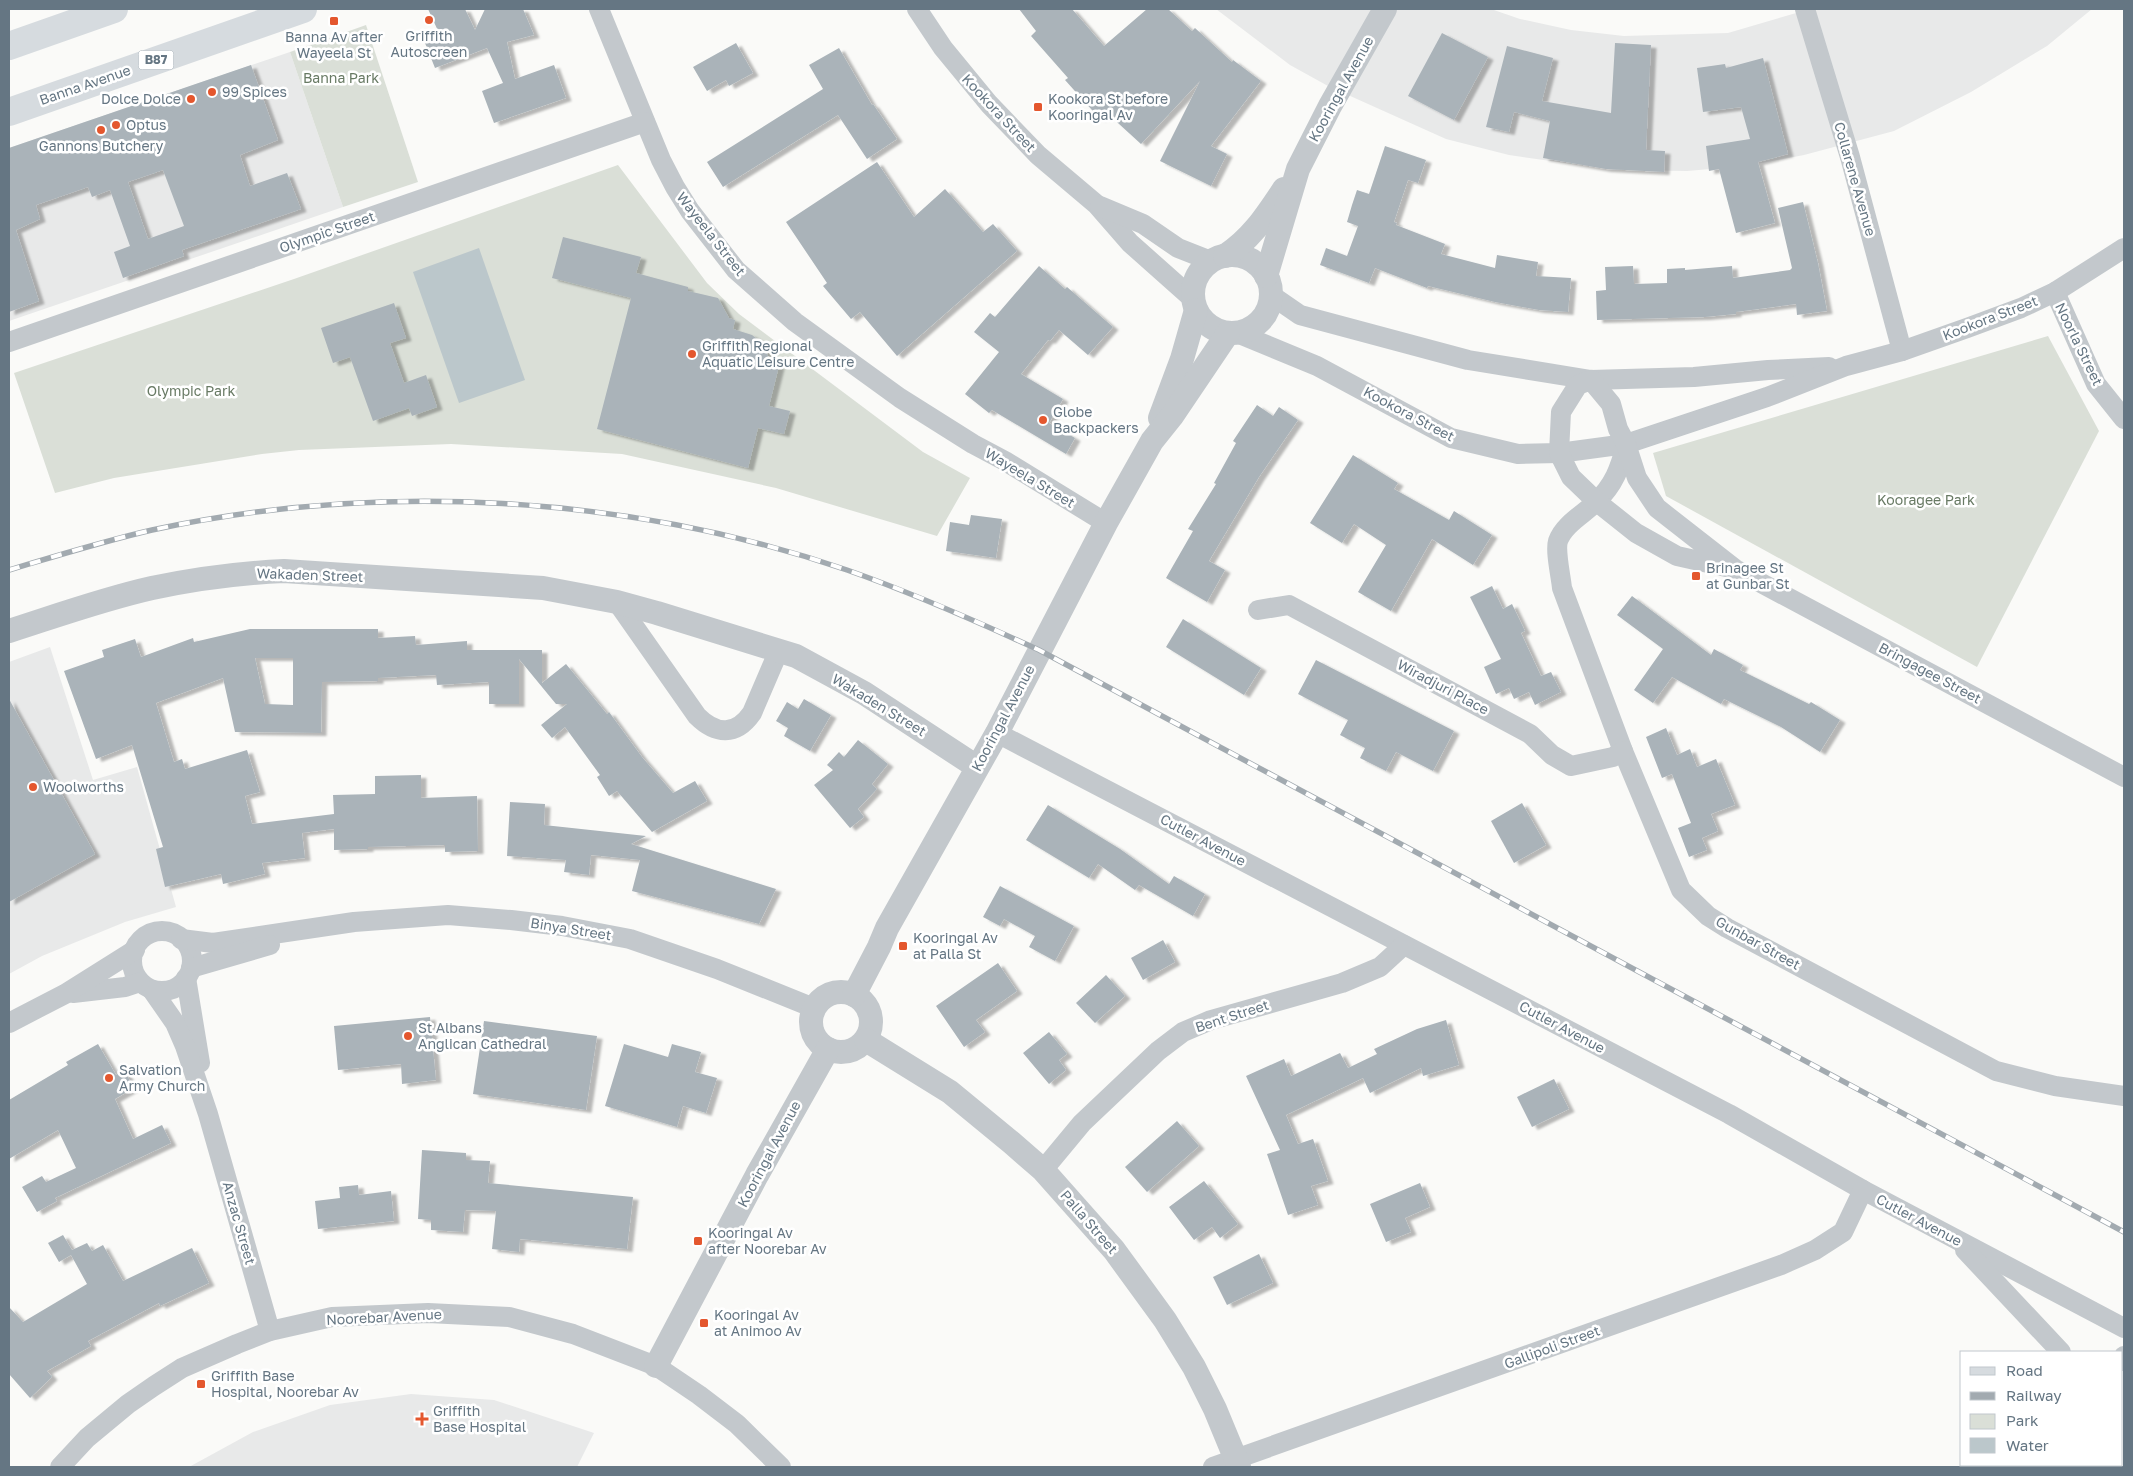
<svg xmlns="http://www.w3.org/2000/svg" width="2133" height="1476" font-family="'Golos Text',sans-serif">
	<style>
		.built { fill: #e8e9e9 }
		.green { fill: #dadfd7 }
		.water { fill: #bbc7cb }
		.building { fill: #aab3b9; fill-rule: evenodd; filter: url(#shadow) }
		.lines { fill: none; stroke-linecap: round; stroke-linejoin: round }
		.minor { stroke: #c3c8cc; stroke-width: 20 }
		.tertiary { stroke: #c3c8cc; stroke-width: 24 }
		.primary { stroke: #d6dbdf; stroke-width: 28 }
		.rail-casing { stroke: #a2aab0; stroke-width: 5.5 }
		.rail { stroke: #fff; stroke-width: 4; stroke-dasharray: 11; stroke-linecap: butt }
		.poi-dot { fill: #e4572e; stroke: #fff; stroke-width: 2 }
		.labels { text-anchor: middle; stroke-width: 5; stroke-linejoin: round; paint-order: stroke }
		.shield { fill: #fff; stroke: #939fa8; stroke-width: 1 }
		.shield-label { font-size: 12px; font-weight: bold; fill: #657683 }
		.poi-label { font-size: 14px; fill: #657683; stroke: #fff; text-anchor: start }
		.park-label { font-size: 14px; fill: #687a64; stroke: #fff }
		.street-label { font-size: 14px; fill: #657683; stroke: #fff }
	</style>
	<defs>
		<filter id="shadow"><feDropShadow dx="5.5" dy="3" stdDeviation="1" flood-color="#0004"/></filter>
	</defs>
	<rect width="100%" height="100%" fill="#fafaf8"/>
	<!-- built -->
	<g class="built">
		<polygon points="1216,9 1491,9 1520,19 1571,30 1624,36 1728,33 1810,9 2092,9 2047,46 1971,92 1894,131 1804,155 1746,166 1687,171 1616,170 1586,166 1509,155 1446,139 1328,86 1290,65"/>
		<polygon points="290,52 343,207 9,321 9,148"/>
		<polygon points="50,647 93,780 137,767 176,907 125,922 42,956 9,974 9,662"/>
		<polygon points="411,1394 494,1400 594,1433 577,1467 189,1467 253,1432 330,1405"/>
	</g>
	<!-- green -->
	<g class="green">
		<polygon points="366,25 418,182 343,207 290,52"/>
		<polygon points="618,165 707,283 739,314 923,452 970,478 937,536 776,488 622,454 451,444 299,450 262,454 114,478 55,493 14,373 294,279"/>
		<polygon points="2048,336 2099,431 1977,667 1666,496 1653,453"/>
	</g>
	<!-- water -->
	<polygon class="water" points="479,248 525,380 459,403 413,272"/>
	<!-- building -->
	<g class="building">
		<polygon points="428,9 465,9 475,30 485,9 523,9 534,35 507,42 515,79 554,65 566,98 494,123 482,91 503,83 487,48 435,68 425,43 439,33"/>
		<polygon points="1019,9 1072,9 1104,46 1147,9 1168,9 1192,31 1195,28 1232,62 1233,60 1261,81 1211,146 1227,154 1211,186 1160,161 1200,81 1141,144 1107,113 1100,119 1065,80 1068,78 1031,36 1036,31"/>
		<polygon points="1442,33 1488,57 1454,120 1408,96"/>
		<polygon points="736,43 753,73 729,86 726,80 707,91 693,67"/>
		<polygon points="1615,43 1651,45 1646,150 1665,151 1664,172 1606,169 1543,158 1550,121 1514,112 1509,132 1486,127 1507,46 1553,58 1542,101 1611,113"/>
		<polygon points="839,48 872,105 873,104 897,139 867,159 838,115 723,187 707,162 823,89 809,65"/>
		<polygon points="1763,58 1788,154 1758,162 1775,223 1736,233 1719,169 1709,171 1706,146 1750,139 1741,107 1703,112 1697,68 1725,64 1726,68"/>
		<path d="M251,65L278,140L240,155L250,186L287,173L301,209L182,250L184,256L123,278L114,252L130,246L110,190L92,197L88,187L36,205L40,219L16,230L39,301L9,312V148ZM163,170L184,226L148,239L128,182Z"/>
		<polygon points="1385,146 1426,160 1418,183 1408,180 1394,222 1397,223 1396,225 1445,244 1441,254 1495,268 1497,255 1538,262 1536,276 1571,278 1568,312 1539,310 1495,302 1428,286 1427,288 1375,268 1369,283 1320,265 1326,248 1347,256 1358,226 1347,222 1352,205 1357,190 1369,194"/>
		<polygon points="877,162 914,217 945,189 983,232 993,224 1017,251 897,356 860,312 851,319 823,286 827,283 786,222"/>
		<polygon points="1803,202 1818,263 1827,311 1797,315 1796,304 1736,312 1736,314 1705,317 1597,320 1596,291 1606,290 1605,267 1633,266 1634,284 1667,283 1667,269 1685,268 1685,270 1732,266 1733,278 1790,270 1792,268 1778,208"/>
		<polygon points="563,237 641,257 636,273 688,287 688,291 718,298 729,318 735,320 733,329 752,335 763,344 771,363 779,366 769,406 790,411 784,434 758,428 748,468 597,429 631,298 552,278"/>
		<polygon points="1039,266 1065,289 1067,287 1113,327 1088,355 1059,330 1050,341 1048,340 1021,374 1063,399 1049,423 1075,438 1066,454 992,410 989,413 965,394 999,352 974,332 990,313 995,317"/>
		<polygon points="394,303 406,338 390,343 404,383 426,375 437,407 412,416 409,408 373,421 350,357 333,363 321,328"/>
		<polygon points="1257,405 1273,416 1279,407 1298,420 1259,477 1209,561 1225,570 1207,602 1166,578 1193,531 1188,529 1216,484 1214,483 1236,443 1233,441"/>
		<polygon points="1353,455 1398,483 1394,489 1449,520 1454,511 1492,535 1473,565 1432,539 1391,611 1358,592 1386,545 1354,524 1342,543 1310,523"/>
		<polygon points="971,515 1002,519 996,558 946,551 950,522 969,525"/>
		<polygon points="1492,586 1503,609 1512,604 1525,631 1521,633 1541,676 1551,672 1561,692 1535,705 1529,692 1514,699 1509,688 1496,694 1484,667 1501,659 1470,597"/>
		<polygon points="1632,596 1711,655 1714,649 1743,665 1740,670 1809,704 1811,702 1840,720 1820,752 1781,727 1724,699 1721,704 1672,677 1653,703 1634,690 1663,649 1617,615"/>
		<polygon points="1183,619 1261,668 1244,695 1166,647"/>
		<path d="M250,629H378V638L415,636L416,645L467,641V650H542V683L566,664L607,714L609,712L642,757L673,793L695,781L707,801L652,832L617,791L609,796L597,777L600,775L565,727L552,738L541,725L567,704H556L519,659V704H489V682L437,685L436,675L378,678V681L322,682L321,733L235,732L223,678L156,703L174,762L182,759L185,769L247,750L260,792L245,796L252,824L334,814L333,795L375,794V776L421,775V798L477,796L478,851L445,852V845L368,847V849L334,850V829L302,833L305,858L262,863L265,874L223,884L221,874L165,887L156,849L163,847L132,745L96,759L64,671L104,657L102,650L135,639L141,657L193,638L194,642ZM255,658H293V705L265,704Z"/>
		<polygon points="1316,660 1454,731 1433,771 1396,752 1386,771 1360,758 1365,748 1340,735 1348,720 1298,694"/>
		<polygon points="9,699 95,854 9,902"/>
		<polygon points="804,699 831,715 810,751 784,736 788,728 776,721 787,702 798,709"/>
		<polygon points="1666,728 1677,755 1690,749 1697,767 1716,759 1735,805 1711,814 1718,831 1702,838 1707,850 1689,857 1678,828 1691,823 1672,774 1662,778 1646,737"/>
		<polygon points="858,740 888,764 872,784 877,789 858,809 864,817 850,828 814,785 833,770 827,765 839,752 844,757"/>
		<polygon points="510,802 545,804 544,825 646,836 631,844 776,889 759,924 632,891 640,860 591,855 589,875 564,872 566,860 507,856"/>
		<polygon points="1522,803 1546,845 1514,863 1491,821"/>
		<polygon points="1048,805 1120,849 1169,884 1174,876 1205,894 1193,916 1139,885 1135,890 1098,864 1089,878 1026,840"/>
		<polygon points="1000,886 1074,926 1055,961 1029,947 1035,936 1004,919 1000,926 983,917"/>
		<polygon points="1163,940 1175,962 1143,980 1131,958"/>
		<polygon points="998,963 1017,991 976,1020 985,1032 964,1047 936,1006"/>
		<polygon points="1106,975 1125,996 1095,1023 1076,1003"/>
		<polygon points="430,1017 436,1080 402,1084 401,1064 338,1070 334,1026"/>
		<polygon points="1446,1020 1459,1065 1423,1076 1421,1068 1370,1093 1363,1078 1286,1115 1298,1144 1313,1139 1328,1181 1311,1186 1318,1205 1288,1215 1267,1154 1280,1150 1246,1076 1284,1059 1291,1076 1340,1053 1348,1068 1377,1054 1374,1049 1417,1029"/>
		<polygon points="484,1021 597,1036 586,1110 473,1094"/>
		<polygon points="1049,1032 1067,1054 1059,1060 1066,1070 1049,1084 1023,1053"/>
		<polygon points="98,1044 116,1075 124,1070 134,1088 115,1099 133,1139 162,1125 171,1143 55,1198 57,1201 37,1212 22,1187 42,1176 46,1182 76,1168 58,1130 9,1159 9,1100 68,1065 66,1062"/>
		<polygon points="624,1044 668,1057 672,1044 701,1052 695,1072 717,1078 706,1113 683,1106 677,1127 605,1106"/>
		<polygon points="1554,1079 1569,1109 1532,1127 1517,1097"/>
		<polygon points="1177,1121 1199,1146 1147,1192 1125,1167"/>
		<polygon points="422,1150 466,1153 466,1160 490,1161 488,1183 633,1197 627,1249 520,1239 519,1252 492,1249 496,1211 465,1210 463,1232 431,1230 431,1220 418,1219"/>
		<polygon points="1204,1181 1238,1224 1220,1238 1212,1227 1194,1240 1169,1207"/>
		<polygon points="1420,1183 1430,1207 1405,1218 1411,1232 1386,1242 1370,1204"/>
		<polygon points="358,1185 359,1195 391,1191 394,1221 318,1229 315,1201 340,1198 339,1187"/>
		<polygon points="63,1235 72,1250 87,1243 92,1251 103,1245 123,1281 192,1248 209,1283 160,1306 159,1303 88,1341 91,1346 47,1371 52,1377 30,1398 9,1374 9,1307 23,1322 87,1284 71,1255 59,1262 48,1243"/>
		<polygon points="1259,1254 1273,1283 1227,1305 1213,1277"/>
	</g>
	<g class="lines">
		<!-- minor -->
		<g class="minor">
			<polyline points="599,9 661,160 675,187 690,211 736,270 795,322 900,398 973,444 1005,461 1106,523"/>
			<polyline points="917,9 943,48 989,104 1038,155 1096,204 1130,243 1193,299"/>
			<polyline points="1805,9 1850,157 1902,351"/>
			<polyline points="1100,206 1143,224 1178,248 1211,261"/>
			<polyline points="2055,292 2096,384 2124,419"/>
			<polyline points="1271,295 1300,315 1468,360 1591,380 1694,377 1768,370 1829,367"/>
			<polyline points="1237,333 1317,366 1451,438 1518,454 1559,453 1626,444 1767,397 1846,366 1902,351 1967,328 2021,308 2055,292 2124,248"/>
			<polyline points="9,342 645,122"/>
			<path d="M1626,445C1620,468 1614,485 1596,502C1584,514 1564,524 1558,541C1555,551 1561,577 1562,588L1623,751L1681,890L1708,916L1727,928L1996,1071L2055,1086L2124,1096"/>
			<polyline points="1735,569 1677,556 1636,533 1597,502 1571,477 1559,453 1561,412 1578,385 1591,380 1611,404 1618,429 1626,444 1637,478 1657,508 1735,569 2124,777"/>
			<path d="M617,602L697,716C716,735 736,736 752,713L779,650"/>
			<polyline points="1258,610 1289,605 1530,734 1552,755 1571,766 1613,757 1623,751"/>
			<polyline points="997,733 1729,1114 1863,1190 2124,1328"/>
			<circle cx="162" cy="961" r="30"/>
			<polyline points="181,939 213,943 354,922 448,915 511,920 562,926 630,939 717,969 814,1008"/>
			<polyline points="191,968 270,945"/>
			<polyline points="186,978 200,1063"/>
			<polyline points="152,990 175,1023 185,1046 208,1114 270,1331"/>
			<polyline points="73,993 125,987 140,982"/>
			<polyline points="9,1023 65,994 135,950"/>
			<polyline points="1043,1170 1082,1123 1158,1051 1183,1032 1211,1020 1342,983 1380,967 1404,945"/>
			<polyline points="1965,1250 2061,1352"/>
			<polyline points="2122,1361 2124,1356"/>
			<polyline points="60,1467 87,1438 128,1404 154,1386 182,1368 237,1344 270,1331 332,1317 428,1313 509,1317 573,1334 656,1366 699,1395 737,1424 781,1467"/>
			<polyline points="1213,1467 1781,1265 1815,1250 1843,1232 1863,1190"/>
			<polyline points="2069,1467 2070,1465"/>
		</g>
		<!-- tertiary -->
		<g class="tertiary">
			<circle cx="1232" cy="294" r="39"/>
			<path d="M1225,256C1252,238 1266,216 1284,189"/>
			<polyline points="1266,276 1298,169 1330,106 1385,9"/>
			<polyline points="1160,418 1182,359 1196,310"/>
			<path d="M9,631C56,616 103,599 152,588C195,579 240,573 284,571L543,588L617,602L657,613L796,656L864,693L977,767"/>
			<circle cx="841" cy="1022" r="30"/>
			<polyline points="854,995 879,947 887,928 997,733 1106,523 1152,441 1172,416 1228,333"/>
			<polyline points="866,1040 950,1092 1012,1143 1043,1170 1114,1250 1165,1320 1194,1367 1215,1409 1239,1467"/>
			<polyline points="656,1366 757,1175 828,1049"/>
		</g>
		<!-- primary -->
		<g class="primary">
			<polyline points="9,46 114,9"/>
			<polyline points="9,112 303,9"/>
		</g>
		<!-- rail casing -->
		<g class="rail-casing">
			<path id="rail" d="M9,570C56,556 104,541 152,530C379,481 628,495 847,570C913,593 976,621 1039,650L2124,1232"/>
		</g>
		<!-- rail -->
		<use href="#rail" class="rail"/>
	</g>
	<!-- markers -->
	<g class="poi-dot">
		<circle cx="429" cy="20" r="5"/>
		<rect x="329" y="16" width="10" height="10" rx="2.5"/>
		<circle cx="212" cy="92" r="5"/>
		<circle cx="191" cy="99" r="5"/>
		<rect x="1033" y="102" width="10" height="10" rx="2.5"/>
		<circle cx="116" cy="125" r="5"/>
		<circle cx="101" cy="130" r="5"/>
		<circle cx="692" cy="354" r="5"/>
		<circle cx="1043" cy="420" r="5"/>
		<rect x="1691" y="571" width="10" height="10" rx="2.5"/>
		<circle cx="33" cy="787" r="5"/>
		<rect x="898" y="941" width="10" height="10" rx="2.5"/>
		<circle cx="408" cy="1036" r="5"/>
		<circle cx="109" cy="1078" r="5"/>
		<rect x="693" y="1236" width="10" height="10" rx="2.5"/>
		<rect x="699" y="1318" width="10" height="10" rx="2.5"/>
		<rect x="196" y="1379" width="10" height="10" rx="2.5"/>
		<path d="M419.5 1411.5h5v5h5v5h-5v5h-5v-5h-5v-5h5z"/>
	</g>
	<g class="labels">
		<!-- shield labels -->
		<rect class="shield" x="138.5" y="50.5" width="35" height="19" rx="4"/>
		<g class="shield-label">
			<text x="156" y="64">B87</text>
		</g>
		<!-- poi labels -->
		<g class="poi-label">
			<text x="429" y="41" text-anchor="middle">Griffith<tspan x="429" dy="16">Autoscreen</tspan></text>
			<text x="334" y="42" text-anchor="middle">Banna Av after<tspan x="334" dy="16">Wayeela St</tspan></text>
			<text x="222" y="97">99 Spices</text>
			<text x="181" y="104" text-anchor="end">Dolce Dolce</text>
			<text x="1048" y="104">Kookora St before<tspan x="1048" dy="16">Kooringal Av</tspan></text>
			<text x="126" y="130">Optus</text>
			<text x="101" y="151" text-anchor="middle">Gannons Butchery</text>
			<text x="702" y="351">Griffith Regional<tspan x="702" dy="16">Aquatic Leisure Centre</tspan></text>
			<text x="1053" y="417">Globe<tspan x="1053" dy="16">Backpackers</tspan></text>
			<text x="1706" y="573">Brinagee St<tspan x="1706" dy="16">at Gunbar St</tspan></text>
			<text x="43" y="792">Woolworths</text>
			<text x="913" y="943">Kooringal Av<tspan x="913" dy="16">at Palla St</tspan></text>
			<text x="418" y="1033">St Albans<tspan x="418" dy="16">Anglican Cathedral</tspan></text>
			<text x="119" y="1075">Salvation<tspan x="119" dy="16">Army Church</tspan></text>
			<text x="708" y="1238">Kooringal Av<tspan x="708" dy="16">after Noorebar Av</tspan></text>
			<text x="714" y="1320">Kooringal Av<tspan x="714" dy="16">at Animoo Av</tspan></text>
			<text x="211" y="1381">Griffith Base<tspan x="211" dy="16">Hospital, Noorebar Av</tspan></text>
			<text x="433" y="1416">Griffith<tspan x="433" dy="16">Base Hospital</tspan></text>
		</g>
		<!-- park labels -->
		<g class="park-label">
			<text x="341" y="83">Banna Park</text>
			<text x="191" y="396">Olympic Park</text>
			<text x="1926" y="505">Kooragee Park</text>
		</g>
		<!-- street labels -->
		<g class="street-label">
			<text transform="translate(85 85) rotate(-19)" y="5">Banna Avenue</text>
			<text transform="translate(1341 89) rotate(-61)" y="5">Kooringal Avenue</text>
			<text transform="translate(999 113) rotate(47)" y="5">Kookora Street</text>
			<text transform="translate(1855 179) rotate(74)" y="5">Collarene Avenue</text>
			<text transform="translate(327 232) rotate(-19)" y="5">Olympic Street</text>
			<text transform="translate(711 234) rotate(52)" y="5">Wayeela Street</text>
			<text transform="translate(1990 318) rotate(-21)" y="5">Kookora Street</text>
			<text transform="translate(2079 344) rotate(64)" y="5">Noorla Street</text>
			<text transform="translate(1409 414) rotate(28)" y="5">Kookora Street</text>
			<text transform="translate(1030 478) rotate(31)" y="5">Wayeela Street</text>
			<text transform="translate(310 575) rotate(2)" y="5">Wakaden Street</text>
			<text transform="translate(1930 673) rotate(28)" y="5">Bringagee Street</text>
			<text transform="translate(1443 687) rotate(28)" y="5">Wiradjuri Place</text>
			<text transform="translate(879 705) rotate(31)" y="5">Wakaden Street</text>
			<text transform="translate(1003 718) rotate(-62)" y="5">Kooringal Avenue</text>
			<text transform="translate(1203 840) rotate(28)" y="5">Cutler Avenue</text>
			<text transform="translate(571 929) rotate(9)" y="5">Binya Street</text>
			<text transform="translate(1758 943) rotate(29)" y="5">Gunbar Street</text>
			<text transform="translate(1232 1016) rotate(-18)" y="5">Bent Street</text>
			<text transform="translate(1562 1027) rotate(28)" y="5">Cutler Avenue</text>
			<text transform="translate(769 1154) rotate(-62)" y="5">Kooringal Avenue</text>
			<text transform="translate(1919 1220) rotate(28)" y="5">Cutler Avenue</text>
			<text transform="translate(1089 1222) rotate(49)" y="5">Palla Street</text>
			<text transform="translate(239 1223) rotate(74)" y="5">Anzac Street</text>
			<text transform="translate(384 1317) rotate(-3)" y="5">Noorebar Avenue</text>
			<text transform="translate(1552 1347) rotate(-20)" y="5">Gallipoli Street</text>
		</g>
	</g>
	<!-- border -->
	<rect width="2133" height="1476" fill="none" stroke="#657683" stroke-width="20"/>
	<!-- legend -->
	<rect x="1960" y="1351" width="162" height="115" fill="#ffffff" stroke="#c1c8cd"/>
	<rect x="1970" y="1367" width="25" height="8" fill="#d6dbdf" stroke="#c1c8cd"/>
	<text x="2006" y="1376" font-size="15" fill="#657683">Road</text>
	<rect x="1970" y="1392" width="25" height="8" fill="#a2aab0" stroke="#c1c8cd"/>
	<text x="2006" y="1401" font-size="15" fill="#657683">Railway</text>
	<rect x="1970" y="1414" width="25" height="15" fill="#dadfd7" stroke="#c1c8cd"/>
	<text x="2006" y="1426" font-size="15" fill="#657683">Park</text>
	<rect x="1970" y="1438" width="25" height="15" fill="#bbc7cb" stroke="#c1c8cd"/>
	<text x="2006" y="1451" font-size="15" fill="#657683">Water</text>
</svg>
